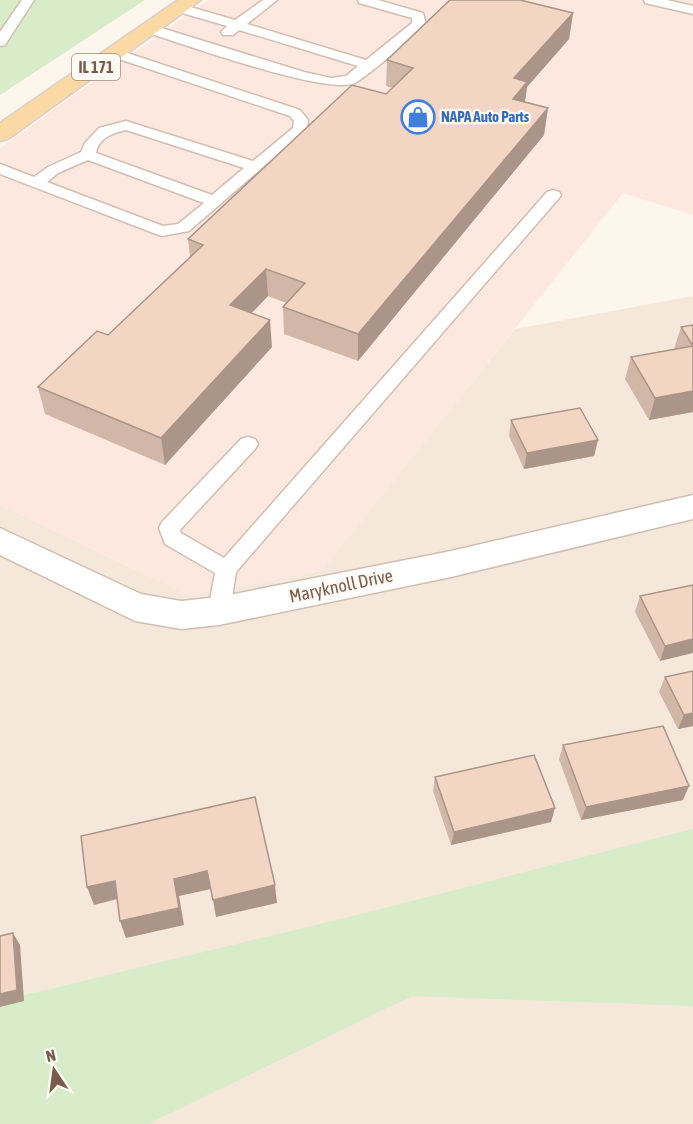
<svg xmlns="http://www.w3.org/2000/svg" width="693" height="1124" font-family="'Asap Condensed',sans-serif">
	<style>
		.residential { fill: #f5e8da }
		.commercial { fill: #fde8e0 }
		.green { fill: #d8ecc9 }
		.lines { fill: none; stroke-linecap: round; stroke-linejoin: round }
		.lane-casing { stroke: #d1beb0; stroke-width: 3 }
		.street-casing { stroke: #d1beb0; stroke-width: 3 }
		.primary-casing { stroke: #dad1cd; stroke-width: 3 }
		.lane { fill: #fff; fill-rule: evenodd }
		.street { fill: #fff; fill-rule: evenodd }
		.primary { fill: #fbd9a5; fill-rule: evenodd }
		.wall { fill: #d1b7a8 }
		.shaded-wall { fill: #aa9588 }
		.building { fill: #f3d5c3; stroke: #aa9588; stroke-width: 1.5 }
		.labels { text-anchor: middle; stroke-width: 4.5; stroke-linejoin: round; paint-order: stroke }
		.far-shop-label { font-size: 15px; font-weight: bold; fill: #366cbe; stroke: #fffaf3; text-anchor: start }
		.shield { fill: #fffaf3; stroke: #a28b7f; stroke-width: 1.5 }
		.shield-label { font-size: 16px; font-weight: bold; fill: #7a5c4d }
		.street-label { font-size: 18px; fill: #7a5c4d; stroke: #fffaf3 }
	</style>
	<rect width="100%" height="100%" fill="#fdf6ec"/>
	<!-- residential -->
	<polygon class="residential" points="693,296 693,1124 0,1124 0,505 189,595 321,571 515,329"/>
	<!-- commercial -->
	<polygon class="commercial" points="208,0 693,0 693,215 623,193 322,571 189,595 0,505 0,148"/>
	<!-- green -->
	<g class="green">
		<polygon points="0,0 145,0 0,95"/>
		<polygon points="693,829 693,1006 412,996 148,1124 0,1124 0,1001 357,915"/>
	</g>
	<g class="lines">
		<!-- lane casing -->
		<g class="lane-casing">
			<g id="lane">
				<polygon points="22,0 34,0 5,45 0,46 0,32"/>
				<path d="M263,0H277L247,24L366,60L412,23V18L359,3L358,0H378L423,13L426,24C418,34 365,78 355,83C327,96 181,43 145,32L143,29L145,26H155L304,72L331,78L346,76L358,66L239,30L233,35H223L221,32L227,26L175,11L174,8L180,4L235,20Z"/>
				<polygon points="644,0 667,0 693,6 693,14 645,3"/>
				<path d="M115,49L300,110L308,120L307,129L189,231L162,236L156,234L0,174V164L34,177L48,167L81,152L85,143L99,128L126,121L253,161L293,128L294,121L290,116L110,56L108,53L110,50ZM126,130L244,168L212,195L96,153C99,138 112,133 126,130ZM88,160L204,203L178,224L163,226L47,182L58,173Z"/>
				<polygon points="553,190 559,192 561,195 559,198 236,572 230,611 227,617 219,620 211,617 208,611 215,573 165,544 159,528 162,522 241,439 248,437 255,439 258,444 255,449 180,530 181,533 224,558 547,192"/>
			</g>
		</g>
		<!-- street casing -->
		<g class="street-casing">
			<polygon id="street" points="693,495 693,519 451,577 219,625 181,629 135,621 0,555 0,528 141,594 181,601 219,597 451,551"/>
		</g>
		<!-- primary casing -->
		<g class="primary-casing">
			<polygon id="primary" points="178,0 201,0 8,139 0,141 0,123"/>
		</g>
		<!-- lane -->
		<use href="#lane" class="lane"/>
		<!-- street -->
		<use href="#street" class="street"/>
		<!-- primary -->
		<use href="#primary" class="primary"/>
	</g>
	<!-- wall -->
	<g class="wall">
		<polygon points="573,13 569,39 527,87 525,102 548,108 544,135 358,361 284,334 283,307 286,303 268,296 252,313 272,347 165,465 45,414 38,387 108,335 190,257 188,239 386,94 392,88 386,86 387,60"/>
		<polygon points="693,325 693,412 649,420 625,379 631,357 674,349 681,327"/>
		<polygon points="511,420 598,440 594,456 524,469 509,436"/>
		<polygon points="693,585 660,661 635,612 640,596"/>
		<polygon points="693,671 693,726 678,729 659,692 665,677"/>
		<polygon points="563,745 683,800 581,820 559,759"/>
		<polygon points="435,777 551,822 451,845 433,791"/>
	</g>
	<!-- shaded-wall -->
	<g class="shaded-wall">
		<polygon points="573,13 569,39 527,87 524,108 510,125 514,78"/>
		<polygon points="548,108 544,135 358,361 358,334"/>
		<polygon points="266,269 268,296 233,332 230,305"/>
		<polygon points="270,320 272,347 165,465 161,438"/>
		<polygon points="693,391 693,412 649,420 655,398"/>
		<polygon points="598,440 594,456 524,469 527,453"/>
		<polygon points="693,639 693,653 660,661 665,646"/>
		<polygon points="693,713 693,726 678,729 684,715"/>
		<polygon points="689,786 683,800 581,820 586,807"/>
		<polygon points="555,808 551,822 451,845 454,832"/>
		<polygon points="207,871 211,889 179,896 184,925 126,938 120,921 174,879"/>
		<polygon points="115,881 121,898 94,905 87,887"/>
		<polygon points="275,885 277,903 216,917 213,900"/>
		<polygon points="13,933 20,945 24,1001 0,1007 0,994"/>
	</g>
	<!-- building -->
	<g class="building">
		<polygon points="450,0 520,0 573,13 514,78 527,82 513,99 548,108 358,334 283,307 305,283 266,269 230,305 270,320 161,438 38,387 97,331 108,335 203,245 188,239 352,85 386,94 413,68 387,60"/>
		<polygon points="693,325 693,346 681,327"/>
		<polygon points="693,346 693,391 655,398 631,357"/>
		<polygon points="580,408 598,440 527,453 511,420"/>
		<polygon points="693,585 693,639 665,646 640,596"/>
		<polygon points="693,671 693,713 684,715 665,677"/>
		<polygon points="663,726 689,786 586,807 563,745"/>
		<polygon points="534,755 555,808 454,832 435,777"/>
		<polygon points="255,797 275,885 213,900 207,871 174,879 179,908 120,921 115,881 87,887 81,836"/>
		<polygon points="13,933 17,990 0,994 0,936"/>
	</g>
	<!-- icons -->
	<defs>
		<g id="shop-ring" transform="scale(1.725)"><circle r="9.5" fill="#fffaf3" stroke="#3f7fe0" stroke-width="1.5"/><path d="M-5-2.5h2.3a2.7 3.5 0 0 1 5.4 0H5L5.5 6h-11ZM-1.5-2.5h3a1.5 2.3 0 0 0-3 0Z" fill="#3f7fe0"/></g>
	</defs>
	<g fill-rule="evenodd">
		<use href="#shop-ring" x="418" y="117"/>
	</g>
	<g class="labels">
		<!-- far-shop labels -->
		<g class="far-shop-label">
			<text x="441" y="122">NAPA Auto Parts</text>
		</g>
		<!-- shield labels -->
		<rect class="shield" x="72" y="54" width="48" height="26" rx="4.5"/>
		<g class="shield-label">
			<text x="96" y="73">IL 171</text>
		</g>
		<!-- street labels -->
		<g class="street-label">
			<text transform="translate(341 586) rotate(-12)" y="6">Maryknoll Drive</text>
		</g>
	</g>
	<!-- north arrow -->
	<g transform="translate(54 1070) rotate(347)" stroke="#fffaf3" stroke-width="4.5" paint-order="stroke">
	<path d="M0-4.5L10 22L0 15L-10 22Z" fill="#7a5c4d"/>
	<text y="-9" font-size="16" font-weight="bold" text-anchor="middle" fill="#7a5c4d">N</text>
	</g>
</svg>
